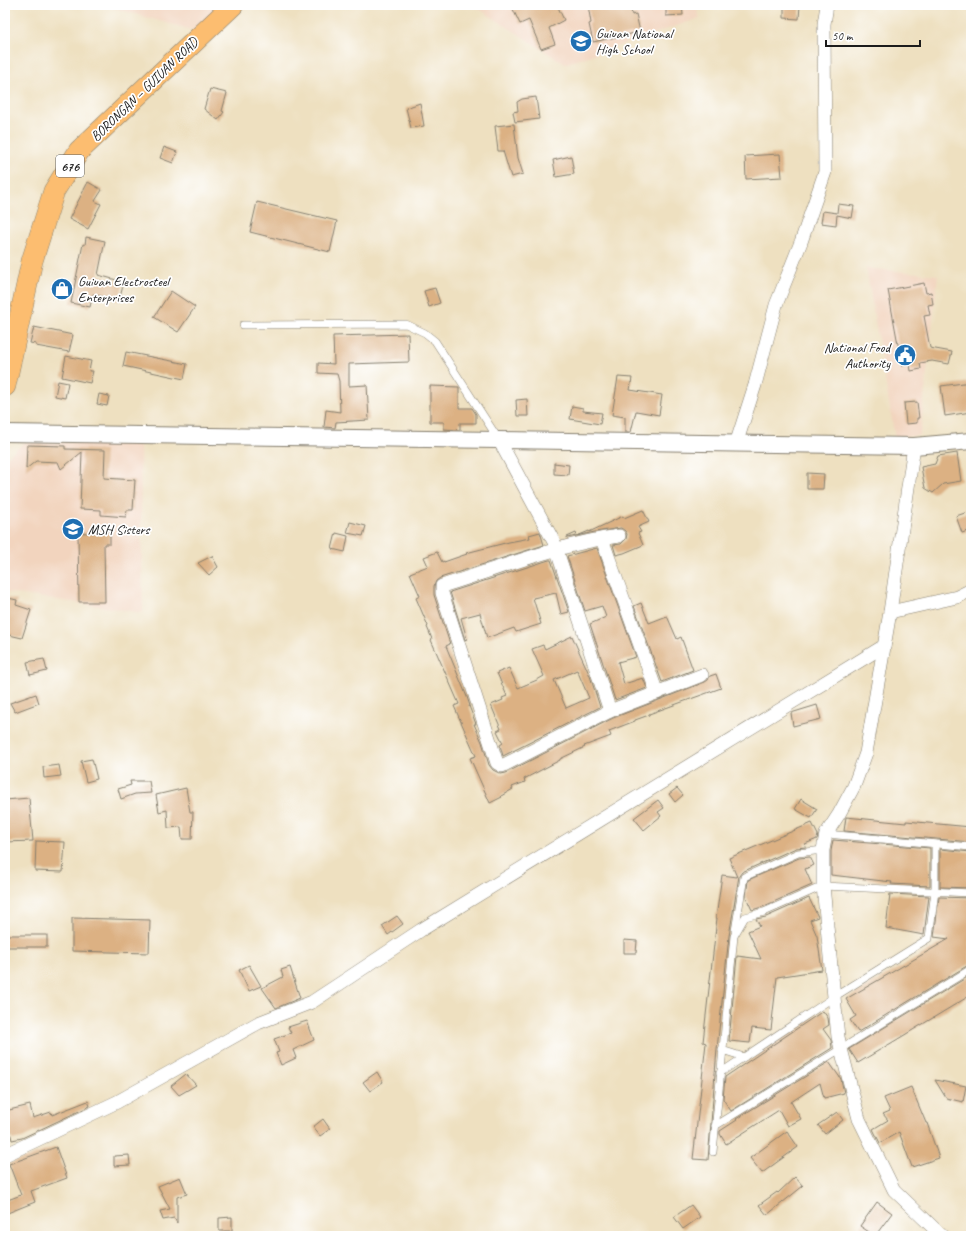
<svg xmlns="http://www.w3.org/2000/svg" width="976" height="1241" font-family="Caveat,sans-serif">
	<style>
		.built { fill: #f2d4be }
		.building { fill: #dcb183; fill-rule: evenodd }
		.lines { fill: none; stroke-linecap: round; stroke-linejoin: round }
		.service-casing { stroke: #857e6e; stroke-width: 8 }
		.minor-casing { stroke: #857e6e; stroke-width: 14 }
		.tertiary-casing { stroke: #857e6e; stroke-width: 18 }
		.primary-casing { stroke: #857e6e; stroke-width: 22 }
		.service { stroke: #fff; stroke-width: 7 }
		.minor { stroke: #fff; stroke-width: 13 }
		.tertiary { stroke: #fff; stroke-width: 16 }
		.primary { stroke: #fcbd6f; stroke-width: 21 }
		.labels { text-anchor: middle; stroke-width: 3.5; stroke-linejoin: round; paint-order: stroke }
		.shield { fill: #fff; stroke: #606060; stroke-width: 1 }
		.shield-label { font-size: 13px; font-weight: bold; fill: #1c1c1c }
		.poi-label { font-size: 14px; fill: #1c1c1c; stroke: #fff; text-anchor: start }
		.street-label { font-size: 14px; fill: #1c1c1c; stroke: #fff }
	</style>
	<rect width="100%" height="100%" fill="#fff"/>
	<filter id="ink" filterUnits="userSpaceOnUse"><feTurbulence type="fractalNoise" baseFrequency=".025" numOctaves="2"/><feDisplacementMap in="SourceGraphic" scale="8" xChannelSelector="R" yChannelSelector="G"/><feConvolveMatrix kernelMatrix="1 2 1 2 8 2 1 2 1" color-interpolation-filters="sRGB"/></filter>
	<filter id="wash" filterUnits="userSpaceOnUse"><feTurbulence type="fractalNoise" baseFrequency=".012" numOctaves="4" result="noise"/><feDisplacementMap in="SourceGraphic" scale="16" xChannelSelector="R" yChannelSelector="G"/><feGaussianBlur stdDeviation="0.9" result="paint"/><feColorMatrix in="noise" values="0 0 0 0 0 0 0 0 0 0 0 0 0 0 0 0 0 1.4 0 .05"/><feComposite in="paint" operator="in"/></filter>
	<g filter="url(#wash)">
		<rect width="100%" height="100%" fill="#eee0c0"/>
		<!-- built -->
		<g class="built">
			<polygon points="103,5 225,5 195,31"/>
			<polygon points="473,5 695,5 700,18 565,64"/>
			<polygon points="866,268 938,275 920,435 895,438"/>
			<polygon points="25,442 140,442 143,613 5,592 5,465 7,457"/>
		</g>
		<g id="blocks">
			<!-- building -->
			<g class="building">
				<polygon points="511,5 557,5 564,20 549,28 555,44 541,49 529,20 520,24"/>
				<polygon points="588,5 630,5 632,15 636,14 640,32 593,42 589,24 591,23"/>
				<polygon points="666,5 682,5 683,15 666,16"/>
				<polygon points="784,5 800,5 799,19 784,18"/>
				<polygon points="210,89 227,93 222,111 224,112 218,120 204,109"/>
				<polygon points="536,97 539,119 515,122 513,112 518,111 517,102 522,99"/>
				<polygon points="420,103 424,126 411,128 406,108"/>
				<polygon points="514,124 518,158 523,174 511,177 503,151 498,151 495,126"/>
				<polygon points="164,147 177,152 173,163 160,158"/>
				<polygon points="780,154 782,177 746,179 745,156"/>
				<polygon points="571,156 574,174 556,177 553,160"/>
				<polygon points="88,182 102,190 95,201 101,204 88,229 69,219"/>
				<polygon points="257,202 337,221 330,252 250,232"/>
				<polygon points="838,204 854,206 852,218 837,215 836,225 821,223 823,211 837,213"/>
				<polygon points="86,237 105,241 98,275 124,282 119,301 93,294 90,307 71,303 83,244 85,245"/>
				<polygon points="924,283 926,293 931,292 933,304 928,305 930,315 924,316 930,348 952,352 949,364 932,361 920,363 921,369 911,371 910,365 902,366 888,290"/>
				<polygon points="435,288 440,303 429,307 424,291"/>
				<polygon points="171,291 195,307 178,332 154,317"/>
				<polygon points="34,327 73,335 69,352 36,346 36,344 30,343"/>
				<polygon points="408,334 409,362 349,364 349,386 367,385 369,420 336,422 335,428 324,427 326,410 340,412 339,381 337,374 318,373 318,363 334,364 333,336"/>
				<polygon points="126,352 187,364 184,379 123,366"/>
				<polygon points="66,356 91,361 89,371 93,371 90,383 62,377"/>
				<polygon points="618,377 632,378 630,390 662,395 659,415 636,411 631,432 625,432 625,417 612,415"/>
				<polygon points="58,381 68,383 65,398 55,396"/>
				<polygon points="971,382 971,412 945,416 941,386"/>
				<polygon points="430,386 459,387 459,408 472,408 476,414 476,423 460,423 460,430 444,429 444,422 430,422"/>
				<polygon points="99,394 109,396 107,406 97,404"/>
				<polygon points="527,399 528,416 517,416 516,400"/>
				<polygon points="917,402 919,418 917,418 917,423 906,424 904,403"/>
				<polygon points="572,406 583,408 583,411 602,413 600,424 570,419"/>
				<polygon points="27,445 65,446 65,449 105,450 104,478 135,480 133,510 127,510 126,517 101,515 101,510 80,509 82,452 61,469 58,462 36,461 26,469"/>
				<polygon points="957,453 961,481 943,484 933,493 925,488 921,467 935,464 938,456"/>
				<polygon points="554,463 569,465 568,475 554,474"/>
				<polygon points="807,473 824,474 823,489 807,489"/>
				<polygon points="643,510 649,522 638,527 641,532 638,533 643,545 624,553 616,555 613,545 621,544 626,539 627,534 625,531 621,528 595,532 567,538 567,537 576,533 577,536 589,531 589,532 623,516 624,518"/>
				<polygon points="971,511 971,530 962,533 956,516"/>
				<polygon points="350,522 366,526 363,536 347,533"/>
				<polygon points="110,532 110,544 104,544 105,602 79,602 78,533"/>
				<polygon points="540,532 544,545 440,578 436,581 434,586 434,595 450,644 446,646 467,697 470,706 469,706 476,724 474,724 482,742 489,765 493,770 501,774 506,773 613,718 705,682 708,680 710,676 716,674 721,688 649,714 649,715 635,720 635,721 609,731 611,736 584,746 585,747 560,759 560,760 524,779 525,782 512,787 513,789 501,796 502,797 490,803 470,758 476,756 454,706 459,704 431,640 432,639 427,627 428,626 416,598 420,596 410,573 428,566 424,557 437,552 442,562 444,561 444,562 467,554 466,553 509,542 530,538 529,535"/>
				<polygon points="336,533 348,536 345,552 332,549"/>
				<polygon points="597,548 636,657 618,662 624,684 643,678 647,688 615,700 590,624 606,617 602,606 585,611 567,556"/>
				<polygon points="212,556 218,567 209,575 198,563"/>
				<polygon points="549,560 551,560 569,612 561,614 556,593 533,598 541,624 516,632 514,628 487,638 480,613 461,618 467,639 465,640 450,592"/>
				<polygon points="8,598 17,600 16,605 31,610 22,638 5,634 5,612"/>
				<polygon points="641,603 649,623 667,616 677,639 681,637 693,670 662,682 634,606"/>
				<path d="M572,636L590,676L600,707L503,756L500,745L503,743L497,731L501,729L491,705L503,700L502,698L507,696L497,673L509,668L518,688L537,680L544,676L532,649L543,645L545,649ZM577,670L589,698L566,708L554,680Z"/>
				<polygon points="44,659 47,671 30,675 27,662"/>
				<polygon points="36,694 39,703 15,712 10,703"/>
				<polygon points="817,705 821,719 793,726 791,713"/>
				<polygon points="92,759 97,779 86,782 81,761"/>
				<polygon points="59,765 61,776 44,778 43,767"/>
				<polygon points="130,781 149,781 151,793 135,794 121,799 118,789 131,785"/>
				<polygon points="186,788 190,812 193,812 192,839 182,839 181,827 168,828 167,810 159,812 156,795"/>
				<polygon points="677,788 683,795 675,802 669,794"/>
				<polygon points="29,798 33,841 5,842 5,800"/>
				<polygon points="801,799 817,809 811,818 795,809"/>
				<polygon points="658,800 664,808 658,812 661,816 644,830 634,818"/>
				<polygon points="846,817 906,823 906,821 971,827 971,842 844,831"/>
				<polygon points="812,823 818,835 817,839 805,844 806,847 796,848 742,872 739,876 729,936 717,1049 708,1160 693,1159 706,1043 703,1042 717,918 716,918 722,875 737,877 729,858"/>
				<polygon points="833,840 930,848 930,886 891,884 892,882 831,875 831,851"/>
				<polygon points="36,841 65,842 63,872 35,871"/>
				<polygon points="940,849 971,852 971,888 940,887"/>
				<polygon points="810,857 814,865 805,869 812,885 762,907 752,910 746,897 748,880 799,858"/>
				<polygon points="890,894 929,896 924,935 886,928"/>
				<polygon points="939,897 971,898 970,964 858,1032 850,1020 856,1016 846,999 949,939 934,937"/>
				<polygon points="809,898 818,917 810,920 817,936 822,970 777,977 771,1030 752,1028 750,1043 729,1041 737,956 761,959 748,931 760,926 756,919 766,917"/>
				<polygon points="397,916 403,924 388,935 382,926"/>
				<polygon points="72,918 150,920 149,953 72,951"/>
				<rect x="5" y="935" width="42" height="12"/>
				<polygon points="624,940 637,941 636,953 624,953"/>
				<polygon points="249,965 261,986 249,991 239,970"/>
				<polygon points="290,967 300,998 276,1008 262,988 283,977 281,970"/>
				<polygon points="969,976 971,976 971,995 858,1063 849,1049"/>
				<polygon points="823,1011 828,1018 829,1025 823,1029 831,1040 832,1048 731,1111 723,1099 725,1077"/>
				<polygon points="307,1021 314,1040 293,1050 296,1058 281,1065 276,1053 279,1052 274,1039 291,1033 288,1027"/>
				<polygon points="829,1062 841,1079 844,1093 824,1098 820,1083 791,1102 801,1119 788,1126 779,1110 726,1144 720,1134 720,1131 737,1120 736,1119"/>
				<polygon points="377,1072 383,1082 370,1091 363,1082"/>
				<polygon points="186,1074 196,1085 179,1095 171,1086"/>
				<polygon points="935,1080 966,1086 963,1102 946,1098"/>
				<polygon points="911,1087 926,1123 927,1123 939,1158 912,1167 899,1132 880,1143 873,1129 888,1120 883,1114 890,1111 884,1098"/>
				<polygon points="88,1101 90,1106 22,1138 12,1140 5,1111 30,1105 33,1118 51,1112 52,1115"/>
				<polygon points="837,1112 843,1120 825,1134 818,1125"/>
				<polygon points="323,1119 330,1129 320,1136 313,1127"/>
				<polygon points="787,1131 798,1147 762,1173 750,1158"/>
				<polygon points="56,1147 67,1178 31,1191 35,1202 5,1214 5,1201 21,1195 9,1164"/>
				<polygon points="129,1155 130,1165 114,1166 114,1156"/>
				<polygon points="180,1177 187,1194 177,1197 177,1223 174,1218 163,1220 160,1211 170,1209 158,1186"/>
				<polygon points="795,1177 803,1186 767,1215 759,1205 777,1192 778,1193"/>
				<polygon points="877,1202 892,1213 875,1236 860,1226"/>
				<polygon points="691,1205 700,1217 683,1229 674,1217"/>
				<polygon points="232,1217 232,1231 219,1231 219,1218"/>
			</g>
		</g>
	</g>
	<g filter="url(#ink)">
		<use href="#blocks" fill-opacity="0" stroke="#857e6e" stroke-width="1"/>
		<g class="lines">
			<!-- service casing -->
			<g class="service-casing">
				<g id="service">
					<polyline points="243,325 406,324 425,333 435,341 499,440"/>
					<polyline points="826,834 971,847"/>
					<polyline points="735,931 744,877 798,853 823,850"/>
					<polyline points="722,1050 744,1057"/>
					<polyline points="720,1073 834,997 929,938 935,891 935,844"/>
					<polyline points="715,1126 971,969"/>
					<polyline points="713,1152 734,936 745,917 764,912 823,886 971,893"/>
				</g>
			</g>
			<!-- minor casing -->
			<g class="minor-casing">
				<g id="minor">
					<polyline points="499,440 554,542 610,711"/>
					<polyline points="736,444 755,385 776,305 801,242 825,172 824,24 827,5"/>
					<polyline points="914,446 890,612 866,753 854,786 839,814 826,834 823,850 823,886 838,1037 859,1119 894,1190 942,1236"/>
					<path d="M619,536C559,544 500,568 442,586V593L497,763L502,766L610,711L702,675"/>
					<polyline points="602,539 657,693"/>
					<polyline points="890,612 957,597 971,590"/>
					<polyline points="5,1155 117,1102 258,1023 312,1002 421,930 884,646"/>
				</g>
			</g>
			<!-- tertiary casing -->
			<g class="tertiary-casing">
				<polyline id="tertiary" points="5,433 914,446 971,441"/>
			</g>
			<!-- primary casing -->
			<g class="primary-casing">
				<polyline id="primary" points="5,386 32,261 54,191 79,151 233,5"/>
			</g>
			<!-- service -->
			<use href="#service" class="service"/>
			<!-- minor -->
			<use href="#minor" class="minor"/>
			<!-- tertiary -->
			<use href="#tertiary" class="tertiary"/>
			<!-- primary -->
			<use href="#primary" class="primary"/>
		</g>
	</g>
	<!-- icons -->
	<defs>
		<g id="school-disc" transform="scale(1.15)"><circle r="9.5" fill="#1f6fb2" stroke="#fff"/><path d="M0-5L7-2L0 1L-7-2ZM-4 1L0 2.5L4 1V4Q0 6-4 4Z" fill="#fff"/></g>
		<g id="shop-disc" transform="scale(1.15)"><circle r="9.5" fill="#1f6fb2" stroke="#fff"/><path d="M-5-2.5h2.3a2.7 3.5 0 0 1 5.4 0H5L5.5 6h-11ZM-1.5-2.5h3a1.5 2.3 0 0 0-3 0Z" fill="#fff"/></g>
		<g id="civic-disc" transform="scale(1.15)"><circle r="9.5" fill="#1f6fb2" stroke="#fff"/><path d="M-.6-6.5H3V-4.5H.6V-3L4-1V1h2V6H-6V1h2V-1L-.6-3ZM-1.2 2.5V6h2.4V2.5Z" fill="#fff"/></g>
	</defs>
	<g fill-rule="evenodd">
		<use href="#school-disc" x="581" y="41"/>
		<use href="#shop-disc" x="62" y="289"/>
		<use href="#civic-disc" x="905" y="355"/>
		<use href="#school-disc" x="73" y="529"/>
	</g>
	<g class="labels">
		<!-- shield labels -->
		<rect class="shield" x="56" y="155" width="28" height="22" rx="3"/>
		<g class="shield-label">
			<text x="70" y="171">676</text>
		</g>
		<!-- poi labels -->
		<g class="poi-label">
			<text x="596" y="38">Guiuan National<tspan x="596" dy="16">High School</tspan></text>
			<text x="78" y="286">Guiuan Electrosteel<tspan x="78" dy="16">Enterprises</tspan></text>
			<text x="890" y="352" text-anchor="end">National Food<tspan x="890" dy="16">Authority</tspan></text>
			<text x="88" y="534">MSH Sisters</text>
		</g>
		<!-- street labels -->
		<g class="street-label">
			<text transform="translate(144 89) rotate(-44)" y="5">BORONGAN – GUIUAN ROAD</text>
		</g>
	</g>
	<!-- margin -->
	<rect width="976" height="1241" fill="none" stroke="#fff" stroke-width="20"/>
	<!-- scale -->
	<path d="M826 40v6h94v-6" fill="none" stroke="#1c1c1c" stroke-width="2"/>
	<text x="832" y="40" font-size="12" fill="#1c1c1c" stroke="#ffffff" stroke-width="3" paint-order="stroke">50 m</text>
</svg>
